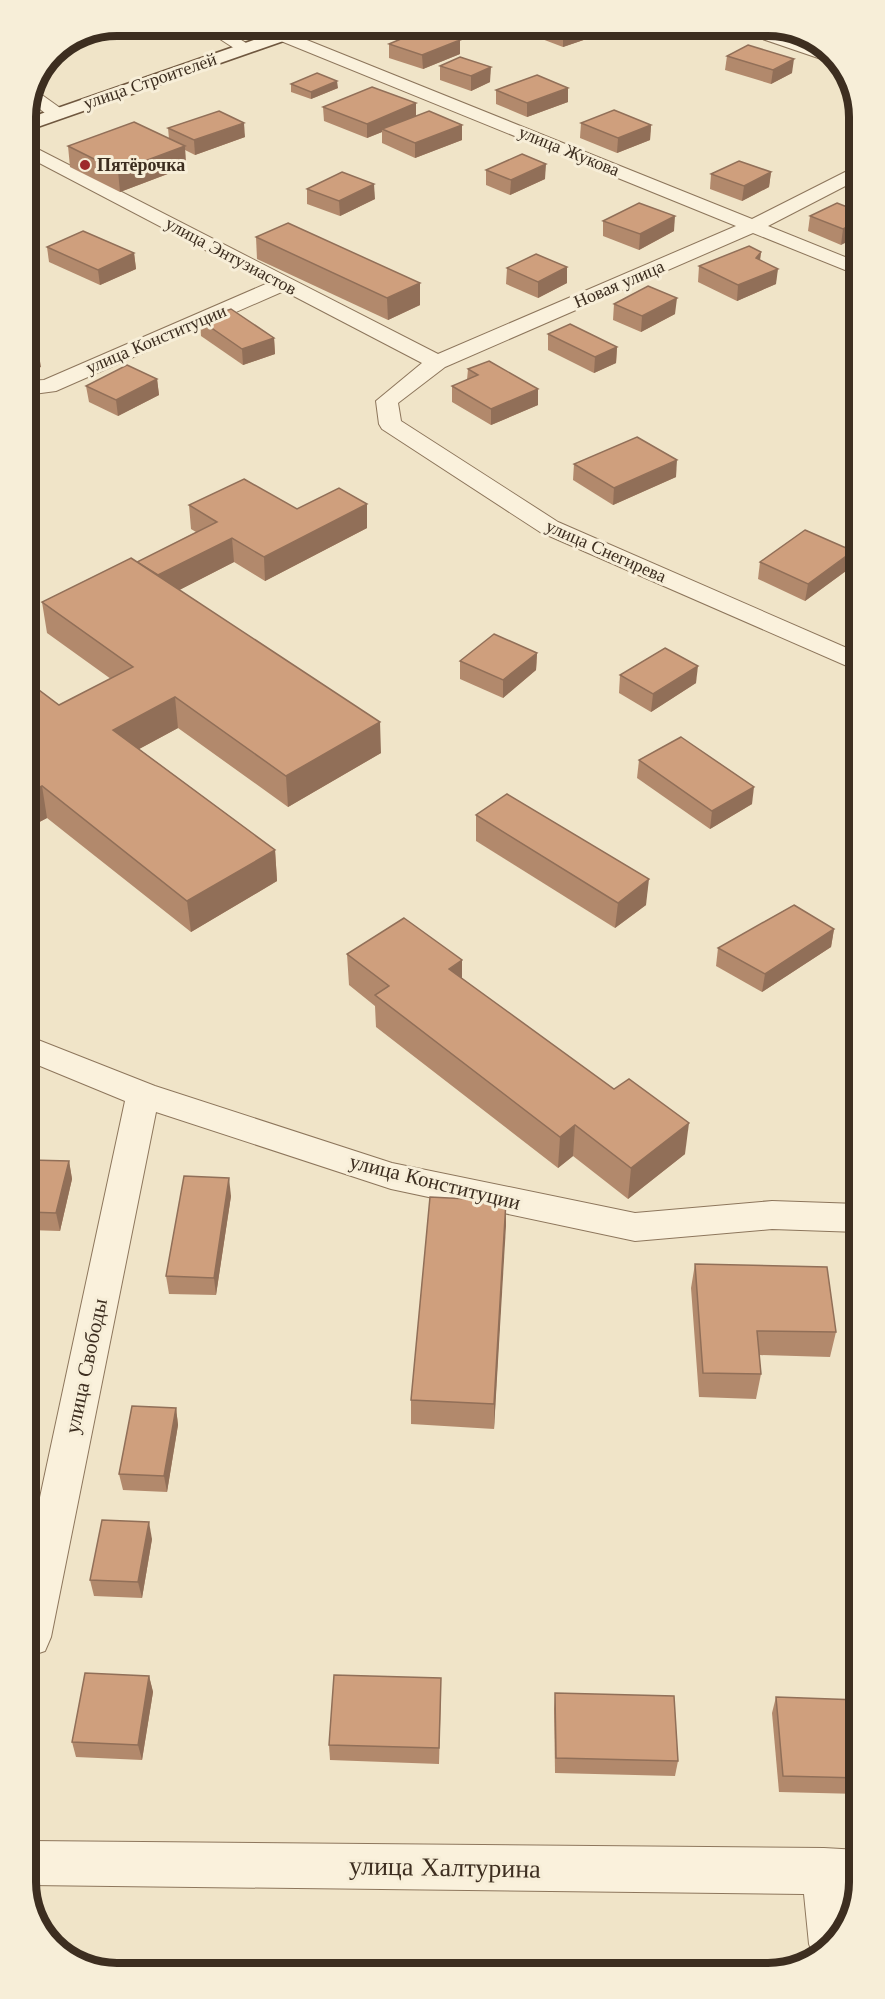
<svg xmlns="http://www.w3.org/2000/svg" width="885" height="1999" font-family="'Libre Baskerville',serif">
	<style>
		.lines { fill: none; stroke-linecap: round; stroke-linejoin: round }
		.minor-casing { stroke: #8d765c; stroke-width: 2 }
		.secondary-casing { stroke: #6f573f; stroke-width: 3 }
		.minor { fill: #faf1dc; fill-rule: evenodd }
		.secondary { fill: #faf1dc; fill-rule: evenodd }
		.wall { fill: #b2896c }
		.shaded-wall { fill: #916f58 }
		.building { fill: #cf9f7d; stroke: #916f58; stroke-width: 1.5 }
		.poi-dot { fill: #9e2a2b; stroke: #f7eed8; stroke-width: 2 }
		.labels { text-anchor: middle; stroke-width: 6; stroke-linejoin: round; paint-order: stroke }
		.far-street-label { font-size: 18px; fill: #3d2e20; stroke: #f7eed8 }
		.far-poi-label { font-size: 18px; font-weight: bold; fill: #3d2e20; stroke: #f7eed8; text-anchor: start }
		.street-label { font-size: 21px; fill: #3d2e20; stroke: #f7eed8 }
		.near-street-label { font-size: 26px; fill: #3d2e20; stroke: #f7eed8 }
		.rim { fill: none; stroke: #3d2e20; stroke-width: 8 }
	</style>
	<rect width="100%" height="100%" fill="#f0e4c8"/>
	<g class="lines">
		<!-- minor casing -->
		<g class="minor-casing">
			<g id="minor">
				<polygon points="200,26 219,26 254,48 246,53 240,52"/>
				<polygon points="731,26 755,26 827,50 836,61 827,61 733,29"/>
				<polygon points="282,30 752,219 855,167 855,181 768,226 855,261 855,274 753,233 445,367 398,403 401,421 558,522 856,652 856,670 540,532 382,429 379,424 376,401 422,363 284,291 56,391 26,395 26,381 44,380 268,283 26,156 26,143 438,354 736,226 276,39 274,35"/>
				<polygon points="35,90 63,110 66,114 63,118 51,118 30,101"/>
				<polygon points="28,1036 155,1086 392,1163 635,1213 772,1201 858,1204 858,1232 772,1229 635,1241 391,1189 156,1112 51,1637 45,1651 30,1656 30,1544 125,1101 28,1061"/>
				<path d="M30,1841L824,1848L859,1850V1882L855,1894H849C853,1928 839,1939 814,1957L809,1944L804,1894L30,1885Z"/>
			</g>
		</g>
		<!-- secondary casing -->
		<g class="secondary-casing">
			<polygon id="secondary" points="294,26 318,26 315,30 26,131 26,119"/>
		</g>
		<!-- minor -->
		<use href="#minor" class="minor"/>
		<!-- secondary -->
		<use href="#secondary" class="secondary"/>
	</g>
	<!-- wall -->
	<g class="wall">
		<polygon points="510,26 624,26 616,29 607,26 607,32 563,47 534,36 525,39 510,33"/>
		<polygon points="389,44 460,54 423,69 389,58"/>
		<polygon points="727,56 792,73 771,84 725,70"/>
		<polygon points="440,66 490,82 471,91 440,80"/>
		<polygon points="291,84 338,88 311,99 291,92"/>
		<polygon points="496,90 568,102 527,117 496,104"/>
		<polygon points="416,103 416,116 462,125 462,140 415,158 382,143 382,132 367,138 324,121 323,107"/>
		<polygon points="581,123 651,125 650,140 617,153 580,138"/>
		<polygon points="168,128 245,137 195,155 185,150 186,167 120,192 70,167 68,146 169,139"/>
		<polygon points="486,170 545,179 510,195 486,185"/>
		<polygon points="771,172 769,187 742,201 710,189 711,174"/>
		<polygon points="307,189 375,199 340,216 307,204"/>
		<polygon points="855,210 841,245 808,231 810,216"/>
		<polygon points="603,221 674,231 639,250 603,236"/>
		<polygon points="256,237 420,305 388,320 257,259"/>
		<polygon points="47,247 134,253 136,269 100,285 49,262"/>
		<polygon points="761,252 760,260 776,284 737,301 698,282 699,266"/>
		<polygon points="507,268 567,283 538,298 506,284"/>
		<polygon points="614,304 675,314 641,332 613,320"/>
		<polygon points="200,320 274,338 275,354 243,365 201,336"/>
		<polygon points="548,334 617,347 616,363 594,373 548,350"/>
		<polygon points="468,369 538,405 491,425 452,402 452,386 467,380"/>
		<polygon points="157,379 159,395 118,416 89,402 86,386"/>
		<polygon points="574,464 676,477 613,505 573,480"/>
		<polygon points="367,504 367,528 265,581 234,562 179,590 381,753 288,807 178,728 139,749 275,850 277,881 191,932 47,818 28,828 27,681 59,705 111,679 47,633 42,602 137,562 196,532 191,529 189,505 297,509"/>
		<polygon points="760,562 850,568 805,601 758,579"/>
		<polygon points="537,653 536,670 503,698 460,679 460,661"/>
		<polygon points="620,675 696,683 651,712 619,693"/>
		<polygon points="639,760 752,804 710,829 637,778"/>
		<polygon points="476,815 646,905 615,928 476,841"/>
		<polygon points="834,929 831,947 762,992 716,966 718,948"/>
		<polygon points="347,954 462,978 685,1154 628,1199 573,1156 558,1168 376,1027 375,1006 349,985"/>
		<polygon points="69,1161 72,1179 60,1231 29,1230 28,1164"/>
		<polygon points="231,1196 216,1295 169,1294 166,1276"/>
		<polygon points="506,1201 494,1429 411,1424 411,1400"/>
		<polygon points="695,1264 836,1332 830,1357 759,1355 761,1374 756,1399 699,1397 691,1288"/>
		<polygon points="176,1408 178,1425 167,1492 123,1490 119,1474"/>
		<polygon points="152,1539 142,1598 94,1596 90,1580"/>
		<polygon points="149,1676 153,1692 142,1760 76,1757 72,1742"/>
		<polygon points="555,1693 678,1761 675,1776 555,1773 554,1709"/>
		<polygon points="441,1694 439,1764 330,1760 329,1745"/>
		<polygon points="776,1697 859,1700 859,1794 779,1792 772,1713"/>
	</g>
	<!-- shaded-wall -->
	<g class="shaded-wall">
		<polygon points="526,26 534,26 534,36 525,39"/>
		<polygon points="585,26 607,26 607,32 563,47 563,33"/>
		<polygon points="616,26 624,26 616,29"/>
		<polygon points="460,40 460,54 423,69 422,55"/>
		<polygon points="794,59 792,73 771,84 773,70"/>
		<polygon points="491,67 490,82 471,91 471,76"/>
		<polygon points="337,81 338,88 311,99 311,92"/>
		<polygon points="568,88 568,102 527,117 527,103"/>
		<polygon points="416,103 416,118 382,129 382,132 367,138 367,124"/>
		<polygon points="244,123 245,137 195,155 194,140"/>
		<polygon points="462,125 462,140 415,158 415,143"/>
		<polygon points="651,125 650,140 617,153 618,138"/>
		<polygon points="185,146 186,167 120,192 118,171"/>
		<polygon points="546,164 545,179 510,195 511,180"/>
		<polygon points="771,172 769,187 742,201 744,186"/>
		<polygon points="374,184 375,199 340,216 339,201"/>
		<polygon points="675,216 674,231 639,250 640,234"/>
		<polygon points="855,223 855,238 841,245 843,229"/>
		<polygon points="761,252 759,267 756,258"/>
		<polygon points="134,253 136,269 100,285 98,270"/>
		<polygon points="567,267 567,283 538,298 538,282"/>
		<polygon points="778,269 776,284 737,301 738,285"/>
		<polygon points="420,283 420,305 388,320 387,298"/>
		<polygon points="677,298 675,314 641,332 642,316"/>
		<polygon points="274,338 275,354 243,365 242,349"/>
		<polygon points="37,344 41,367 26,373 26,349"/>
		<polygon points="617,347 616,363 594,373 595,357"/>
		<polygon points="157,379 159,395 118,416 116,400"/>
		<polygon points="538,389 538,405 491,425 491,409"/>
		<polygon points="677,460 676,477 613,505 614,488"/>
		<polygon points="367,504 367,528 265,581 264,557"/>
		<polygon points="232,538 234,562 156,602 154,577"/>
		<polygon points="853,551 850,568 805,601 808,584"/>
		<polygon points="537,653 536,670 503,698 503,680"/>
		<polygon points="698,666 696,683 651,712 653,694"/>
		<polygon points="175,697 178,728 117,761 113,730"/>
		<polygon points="380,722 381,753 288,807 286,776"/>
		<polygon points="42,786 47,818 28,828 27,794"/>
		<polygon points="754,787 752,804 710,829 712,811"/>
		<polygon points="275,850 277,881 191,932 187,901"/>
		<polygon points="649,879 646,905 615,928 618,903"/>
		<polygon points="834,929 831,947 762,992 765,974"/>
		<polygon points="462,960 462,991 449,969"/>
		<polygon points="689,1123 685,1154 628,1199 631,1168"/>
		<polygon points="575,1125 573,1156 558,1168 560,1137"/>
		<polygon points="69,1161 72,1179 60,1231 56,1213"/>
		<polygon points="229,1178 231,1196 216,1295 214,1278"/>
		<polygon points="506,1201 506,1226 494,1429 494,1404"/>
		<polygon points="176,1408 178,1425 167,1492 164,1476"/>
		<polygon points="149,1522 152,1539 142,1598 138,1582"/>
		<polygon points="149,1676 153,1692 142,1760 138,1745"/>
		<polygon points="150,1962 153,1973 148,1973"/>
	</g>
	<!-- building -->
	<g class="building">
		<polygon points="544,26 585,26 563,33"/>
		<polygon points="427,28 460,40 422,55 389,44"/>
		<polygon points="748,45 794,59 773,70 727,56"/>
		<polygon points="460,57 491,67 471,76 440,66"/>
		<polygon points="317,73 337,81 311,92 291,84"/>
		<polygon points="537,75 568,88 527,103 496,90"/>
		<polygon points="372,87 416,103 367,124 323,107"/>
		<polygon points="614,110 651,125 618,138 581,123"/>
		<polygon points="219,111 244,123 194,140 168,128"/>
		<polygon points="429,111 462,125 415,143 382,129"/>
		<polygon points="134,122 185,146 118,171 68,146"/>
		<polygon points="522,154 546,164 511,180 486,170"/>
		<polygon points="739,161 771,172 744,186 711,174"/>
		<polygon points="342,172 374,184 339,201 307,189"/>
		<polygon points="639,203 675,216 640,234 603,221"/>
		<polygon points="837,203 855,210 855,223 843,229 810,216"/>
		<polygon points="288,223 420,283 387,298 256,237"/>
		<polygon points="83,231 134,253 98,270 47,247"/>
		<polygon points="749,246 761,252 756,258 778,269 738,285 699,266"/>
		<polygon points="536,254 567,267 538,282 507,268"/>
		<polygon points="648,286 677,298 642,316 614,304"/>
		<polygon points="231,309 274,338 242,349 200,320"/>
		<polygon points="570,324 617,347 595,357 548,334"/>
		<polygon points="26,338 37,344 26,349"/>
		<polygon points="489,361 538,389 491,409 452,386 478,375 468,369"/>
		<polygon points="127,365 157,379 116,400 86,386"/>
		<polygon points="637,437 677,460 614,488 574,464"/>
		<polygon points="244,479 297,509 339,488 367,504 264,557 232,538 158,575 137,562 217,522 189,505"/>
		<polygon points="805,530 853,551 808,584 760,562"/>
		<polygon points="131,558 380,722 286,776 175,697 113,730 275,850 187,901 42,786 27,794 27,681 59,705 133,667 42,602"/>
		<polygon points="494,634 537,653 503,680 460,661"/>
		<polygon points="665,648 698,666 653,694 620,675"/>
		<polygon points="681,737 754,787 712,811 639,760"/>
		<polygon points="507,794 649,879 618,903 476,815"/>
		<polygon points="794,905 834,929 765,974 718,948"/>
		<polygon points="404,918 462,960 449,969 614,1089 629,1079 689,1123 631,1168 575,1125 560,1137 375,995 389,986 347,954"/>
		<polygon points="30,1160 69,1161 56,1213 29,1212 28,1164"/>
		<polygon points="184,1176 229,1178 214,1278 166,1276"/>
		<polygon points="430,1197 506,1201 494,1404 411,1400"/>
		<polygon points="695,1264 827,1267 836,1332 757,1331 761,1374 703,1373"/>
		<polygon points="132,1406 176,1408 164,1476 119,1474"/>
		<polygon points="102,1520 149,1522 138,1582 90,1580"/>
		<polygon points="85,1673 149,1676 138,1745 72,1742"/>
		<polygon points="334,1675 441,1678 439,1748 329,1745"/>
		<polygon points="555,1693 674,1696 678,1761 556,1758"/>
		<polygon points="776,1697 859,1700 859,1778 783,1776"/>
		<polygon points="71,1958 150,1962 148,1973 111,1973"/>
	</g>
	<!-- markers -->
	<circle class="poi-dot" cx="85" cy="165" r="6"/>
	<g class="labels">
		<!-- far-street labels -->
		<g class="far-street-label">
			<text transform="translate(150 81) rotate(-19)" y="6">улица Строителей</text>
			<text transform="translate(569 151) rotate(22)" y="6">улица Жукова</text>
			<text transform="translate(231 256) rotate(28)" y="6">улица Энтузиастов</text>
			<text transform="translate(619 284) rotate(-23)" y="6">Новая улица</text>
			<text transform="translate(156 339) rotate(-23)" y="6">улица Конституции</text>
			<text transform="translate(606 551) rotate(24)" y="6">улица Снегирева</text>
		</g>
		<!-- far-poi labels -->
		<g class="far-poi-label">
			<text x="97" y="171">Пятёрочка</text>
		</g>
		<!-- street labels -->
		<g class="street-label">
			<text transform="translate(435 1182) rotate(14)" y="7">улица Конституции</text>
			<text transform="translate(86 1366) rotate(-78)" y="7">улица Свободы</text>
		</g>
		<!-- near-street labels -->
		<g class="near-street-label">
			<text transform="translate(445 1867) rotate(1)" y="9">улица Халтурина</text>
		</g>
	</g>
	<!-- crop -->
	<path d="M0 0H885V1999H0ZM117 36H768A81 81 0 0 1 849 117V1882A81 81 0 0 1 768 1963H117A81 81 0 0 1 36 1882V117A81 81 0 0 1 117 36Z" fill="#f7eed8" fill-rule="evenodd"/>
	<path class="rim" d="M117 36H768A81 81 0 0 1 849 117V1882A81 81 0 0 1 768 1963H117A81 81 0 0 1 36 1882V117A81 81 0 0 1 117 36Z"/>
</svg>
